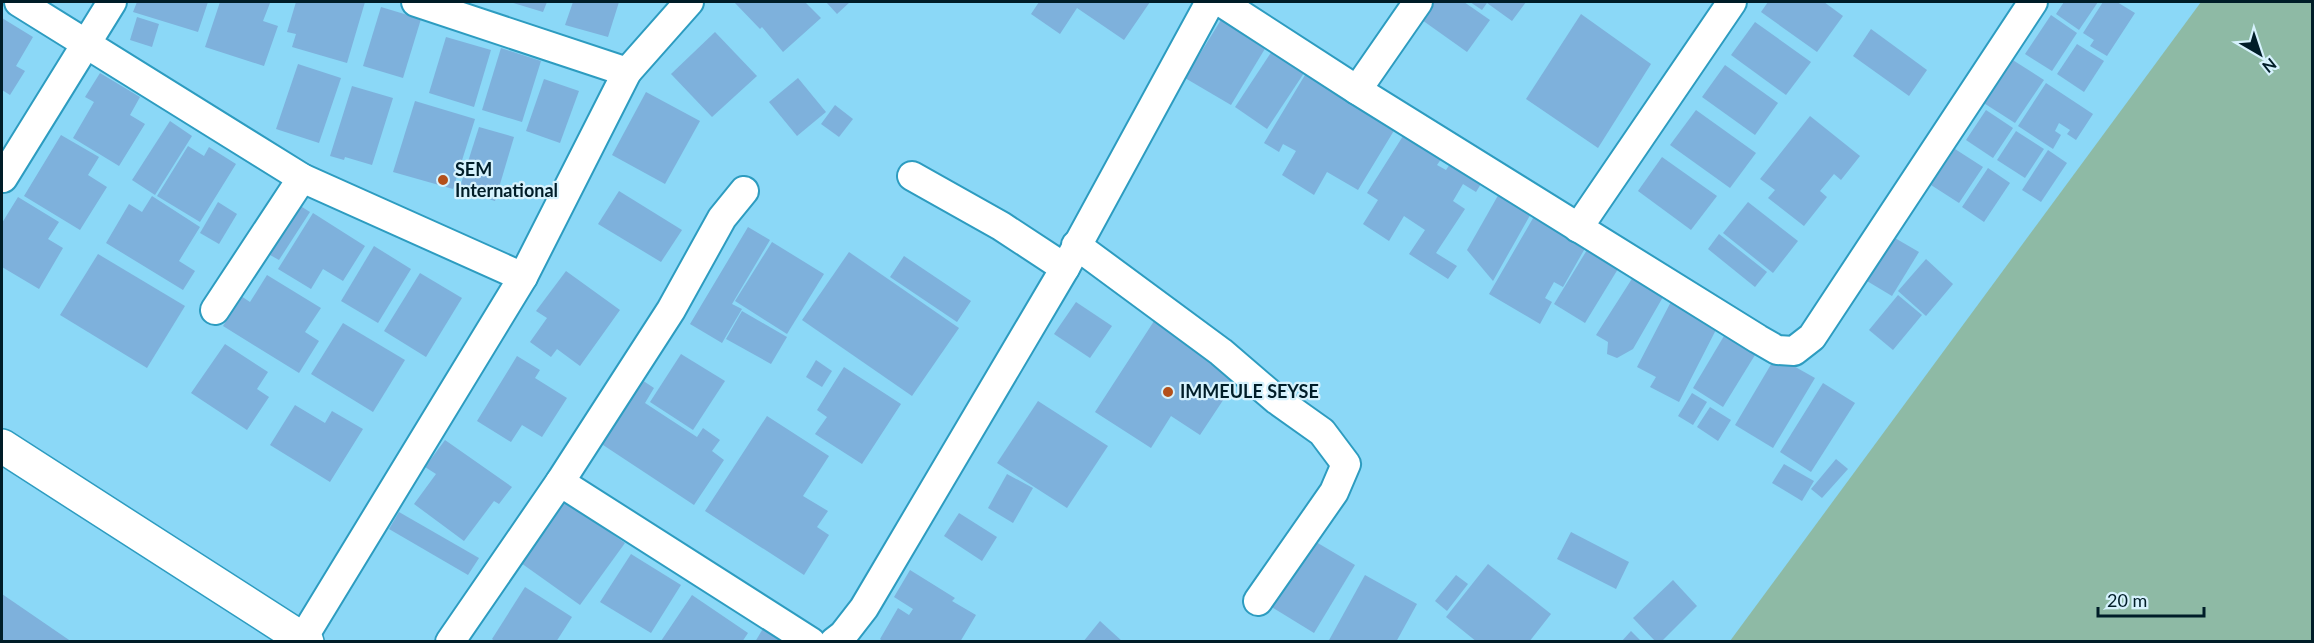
<svg xmlns="http://www.w3.org/2000/svg" width="2314" height="643" font-family="Lato,sans-serif">
	<style>
		.green { fill: #8ebaa5 }
		.building { fill: #7eb1dc }
		.lines { fill: none; stroke-linecap: round; stroke-linejoin: round }
		.street-casing { stroke: #2d9cc0; stroke-width: 32 }
		.secondary-casing { stroke: #2d9cc0; stroke-width: 36 }
		.street { stroke: #fff; stroke-width: 28 }
		.secondary { stroke: #fff; stroke-width: 33 }
		.poi-dot { fill: #b4501b; stroke: #d6f2fd; stroke-width: 2 }
		.labels { text-anchor: middle; stroke-width: 4.5; stroke-linejoin: round; paint-order: stroke }
		.poi-label { font-size: 18px; font-weight: bold; fill: #001d28; stroke: #d6f2fd; text-anchor: start }
	</style>
	<rect width="100%" height="100%" fill="#8bd8f7"/>
	<!-- green -->
	<polygon class="green" points="2201,2 2312,2 2312,641 1730,641"/>
	<!-- building -->
	<g class="building">
		<polygon points="137,2 208,2 198,32 133,12"/>
		<polygon points="220,2 270,3 263,21 278,26 264,66 205,47"/>
		<polygon points="296,2 365,2 347,63 292,47 296,34 287,32"/>
		<polygon points="510,2 547,2 543,12"/>
		<polygon points="573,2 619,2 608,37 565,25"/>
		<polygon points="734,2 805,2 821,18 783,52 762,27 760,29"/>
		<polygon points="826,2 850,2 837,14"/>
		<polygon points="1039,2 1150,2 1124,40 1077,8 1060,34 1031,14"/>
		<polygon points="1425,2 1464,2 1490,20 1467,52 1415,15"/>
		<polygon points="1470,2 1526,2 1512,21 1487,3 1482,10"/>
		<polygon points="1768,2 1824,2 1843,16 1817,52 1761,12"/>
		<polygon points="2064,2 2098,2 2079,30 2056,14"/>
		<polygon points="2103,2 2117,2 2135,13 2107,56 2090,46 2094,40 2083,33"/>
		<polygon points="381,7 421,19 403,78 363,66"/>
		<polygon points="1581,14 1651,64 1598,148 1526,99"/>
		<polygon points="1224,15 1269,42 1231,105 1185,78"/>
		<polygon points="2051,15 2077,33 2052,71 2025,54"/>
		<polygon points="137,17 159,24 152,47 130,40"/>
		<polygon points="2,18 33,37 16,66 25,71 10,95 2,90"/>
		<polygon points="1755,22 1811,62 1786,95 1731,55"/>
		<polygon points="1871,29 1927,70 1909,96 1853,56"/>
		<polygon points="715,32 757,76 712,117 671,74"/>
		<polygon points="446,37 491,50 474,107 429,93"/>
		<polygon points="2077,44 2104,61 2084,92 2057,74"/>
		<polygon points="1276,45 1308,67 1267,129 1235,107"/>
		<polygon points="501,48 541,61 522,122 482,110"/>
		<polygon points="2008,57 2044,80 2015,123 1979,100"/>
		<polygon points="298,64 341,78 319,143 276,129"/>
		<polygon points="1725,65 1778,103 1755,135 1702,97"/>
		<polygon points="1308,70 1398,124 1358,190 1327,172 1314,195 1282,175 1296,151 1283,144 1279,152 1264,143"/>
		<polygon points="100,73 140,97 130,115 145,124 119,166 73,138 94,102 85,97"/>
		<polygon points="798,78 826,112 797,136 769,102"/>
		<polygon points="544,79 579,91 560,143 526,131"/>
		<polygon points="2046,83 2093,114 2076,140 2067,134 2070,130 2059,123 2055,131 2061,135 2053,149 2018,126"/>
		<polygon points="352,86 393,98 372,165 345,157 344,160 330,156"/>
		<polygon points="646,92 700,121 665,184 612,155"/>
		<polygon points="415,101 475,119 453,189 393,172"/>
		<polygon points="835,105 853,119 839,137 821,124"/>
		<polygon points="1696,110 1756,153 1730,188 1670,145"/>
		<polygon points="1986,110 2013,128 1993,158 1966,140"/>
		<polygon points="1810,116 1860,156 1841,180 1834,174 1820,191 1827,197 1804,226 1768,198 1775,190 1760,179"/>
		<polygon points="170,121 192,136 155,195 132,180"/>
		<polygon points="1410,125 1448,149 1437,165 1446,170 1456,155 1487,174 1476,192 1463,184 1453,201 1465,209 1436,253 1457,266 1448,279 1409,254 1425,230 1404,216 1389,241 1363,224 1378,200 1367,193"/>
		<polygon points="479,127 514,137 495,201 459,190"/>
		<polygon points="2016,131 2044,149 2025,178 1997,160"/>
		<polygon points="61,135 99,157 88,175 107,187 80,230 24,196"/>
		<polygon points="188,146 204,156 209,147 236,164 200,222 157,196"/>
		<polygon points="1955,149 1983,167 1959,203 1931,185"/>
		<polygon points="2048,150 2067,163 2041,202 2022,190"/>
		<polygon points="1662,157 1717,196 1691,230 1638,191"/>
		<polygon points="1988,168 2010,183 1984,222 1962,207"/>
		<polygon points="619,191 682,230 661,262 598,224"/>
		<polygon points="1500,192 1533,210 1493,281 1467,250"/>
		<polygon points="152,196 200,227 179,261 195,271 183,290 106,243 129,204 142,212"/>
		<polygon points="18,197 59,222 48,239 63,248 39,289 2,267 2,223"/>
		<polygon points="218,202 237,214 219,244 200,233"/>
		<polygon points="294,202 310,212 279,260 263,251"/>
		<polygon points="1748,202 1798,241 1773,273 1723,233"/>
		<polygon points="313,213 365,246 343,281 323,269 311,289 278,269"/>
		<polygon points="1536,213 1588,243 1563,287 1554,282 1545,298 1552,302 1540,324 1489,294"/>
		<polygon points="748,227 770,240 732,304 742,309 722,343 690,324"/>
		<polygon points="1719,234 1767,272 1755,287 1708,249"/>
		<polygon points="1888,234 1919,252 1892,296 1862,278"/>
		<polygon points="772,242 824,274 787,334 735,301"/>
		<polygon points="1590,245 1621,264 1585,323 1554,304"/>
		<polygon points="374,246 411,269 378,323 341,301"/>
		<polygon points="849,252 959,328 912,396 802,320"/>
		<polygon points="98,254 185,306 147,368 60,315"/>
		<polygon points="904,256 971,301 957,322 890,277"/>
		<polygon points="1926,259 1953,284 1926,316 1898,291"/>
		<polygon points="566,271 620,310 580,366 557,349 551,357 530,342 547,318 536,311"/>
		<polygon points="420,273 462,298 426,357 384,331"/>
		<polygon points="1635,274 1663,297 1633,349 1617,358 1607,354 1608,342 1596,335"/>
		<polygon points="267,275 321,308 305,332 319,341 299,373 223,326 241,296 250,302"/>
		<polygon points="1898,295 1922,315 1893,350 1869,330"/>
		<polygon points="1674,296 1721,320 1679,402 1650,387 1656,377 1637,367"/>
		<polygon points="1076,302 1112,326 1090,358 1054,334"/>
		<polygon points="742,311 787,337 771,364 726,339"/>
		<polygon points="1156,318 1241,373 1200,435 1171,416 1151,448 1095,412"/>
		<polygon points="343,323 405,360 373,412 311,374"/>
		<polygon points="1724,336 1755,355 1723,407 1693,388"/>
		<polygon points="225,344 268,372 257,389 269,397 247,430 191,393"/>
		<polygon points="681,354 725,381 693,430 650,402"/>
		<polygon points="517,356 540,370 535,378 567,398 542,437 522,425 511,442 477,421"/>
		<polygon points="1776,356 1815,378 1773,448 1735,425"/>
		<polygon points="816,360 832,371 822,387 806,377"/>
		<polygon points="844,367 901,404 862,464 815,434 827,417 817,410"/>
		<polygon points="639,378 654,388 645,403 697,437 703,428 720,440 712,451 724,460 694,505 597,441"/>
		<polygon points="1823,383 1855,403 1811,472 1780,452"/>
		<polygon points="1692,393 1707,402 1693,425 1678,416"/>
		<polygon points="1038,401 1108,446 1067,508 997,463"/>
		<polygon points="295,405 325,423 332,411 363,429 330,482 270,445"/>
		<polygon points="1710,407 1731,420 1718,441 1697,427"/>
		<polygon points="767,416 829,456 803,496 828,511 817,527 829,535 804,575 705,511"/>
		<polygon points="445,440 512,487 499,504 494,501 464,541 414,504 436,474 425,467"/>
		<polygon points="1836,459 1848,469 1822,498 1811,489"/>
		<polygon points="1784,464 1814,481 1802,501 1772,483"/>
		<polygon points="1007,474 1033,488 1013,523 988,508"/>
		<polygon points="565,501 625,543 580,605 521,563"/>
		<polygon points="399,512 479,558 468,575 389,529"/>
		<polygon points="959,513 997,537 982,561 944,536"/>
		<polygon points="1571,532 1629,562 1616,589 1557,559"/>
		<polygon points="1311,539 1355,565 1314,633 1270,606"/>
		<polygon points="631,554 681,585 651,633 600,602"/>
		<polygon points="1488,564 1551,614 1529,642 1477,642 1446,617"/>
		<polygon points="910,570 955,598 952,601 976,615 960,642 884,642 880,639 898,608 909,615 913,609 894,597"/>
		<polygon points="1365,575 1417,604 1396,642 1328,642"/>
		<polygon points="1456,575 1468,584 1447,611 1435,601"/>
		<polygon points="1673,580 1697,606 1661,642 1656,642 1633,618"/>
		<polygon points="525,587 572,617 556,642 496,642 492,639"/>
		<polygon points="2,594 72,642 2,642"/>
		<polygon points="692,595 748,633 742,642 661,641"/>
		<polygon points="1100,621 1123,642 1083,642"/>
		<polygon points="765,625 792,642 755,642"/>
		<polygon points="1631,631 1642,642 1621,642"/>
	</g>
	<g class="lines">
		<!-- street casing -->
		<g class="street-casing">
			<g id="street">
				<polyline points="19,2 302,178 523,277"/>
				<polyline points="416,2 627,72"/>
				<polyline points="1221,2 1357,90 1758,339 1777,350 1794,351 1812,337 2033,2"/>
				<polyline points="1357,90 1418,2"/>
				<polyline points="912,176 1001,226 1065,268"/>
				<polyline points="3,178 112,2"/>
				<polyline points="1578,228 1732,2"/>
				<polyline points="1076,245 1221,352 1277,400 1322,432 1346,464 1334,492 1258,601"/>
				<polyline points="215,310 302,178"/>
				<polyline points="560,482 811,642"/>
				<polyline points="303,638 523,277 627,72 689,2"/>
				<polyline points="450,642 560,482 671,310 722,218 744,191"/>
				<polyline points="834,642 843,635 864,608 1065,268 1210,2"/>
			</g>
		</g>
		<!-- secondary casing -->
		<g class="secondary-casing">
			<polyline id="secondary" points="2,446 307,642"/>
		</g>
		<!-- street -->
		<use href="#street" class="street"/>
		<!-- secondary -->
		<use href="#secondary" class="secondary"/>
	</g>
	<!-- markers -->
	<g class="poi-dot">
		<circle cx="443" cy="180" r="6"/>
		<circle cx="1168" cy="392" r="6"/>
	</g>
	<g class="labels">
		<!-- poi labels -->
		<g class="poi-label">
			<text x="455" y="176">SEM<tspan x="455" dy="21">International</tspan></text>
			<text x="1180" y="398">IMMEULE SEYSE</text>
		</g>
	</g>
	<!-- border -->
	<rect width="2314" height="643" fill="none" stroke="#001d28" stroke-width="6"/>
	<!-- north arrow -->
	<g transform="translate(2260 54) rotate(141)" stroke="#d6f2fd" stroke-width="4.5" paint-order="stroke">
	<path d="M0-4.5L10 22L0 15L-10 22Z" fill="#001d28"/>
	<text y="-9" font-size="16" font-weight="bold" text-anchor="middle" fill="#001d28">N</text>
	</g>
	<!-- scale -->
	<path d="M2098 607v9h106v-9" fill="none" stroke="#001d28" stroke-width="3"/>
	<text x="2107" y="607" font-size="18" fill="#001d28" stroke="#d6f2fd" stroke-width="4.5" paint-order="stroke">20 m</text>
</svg>
